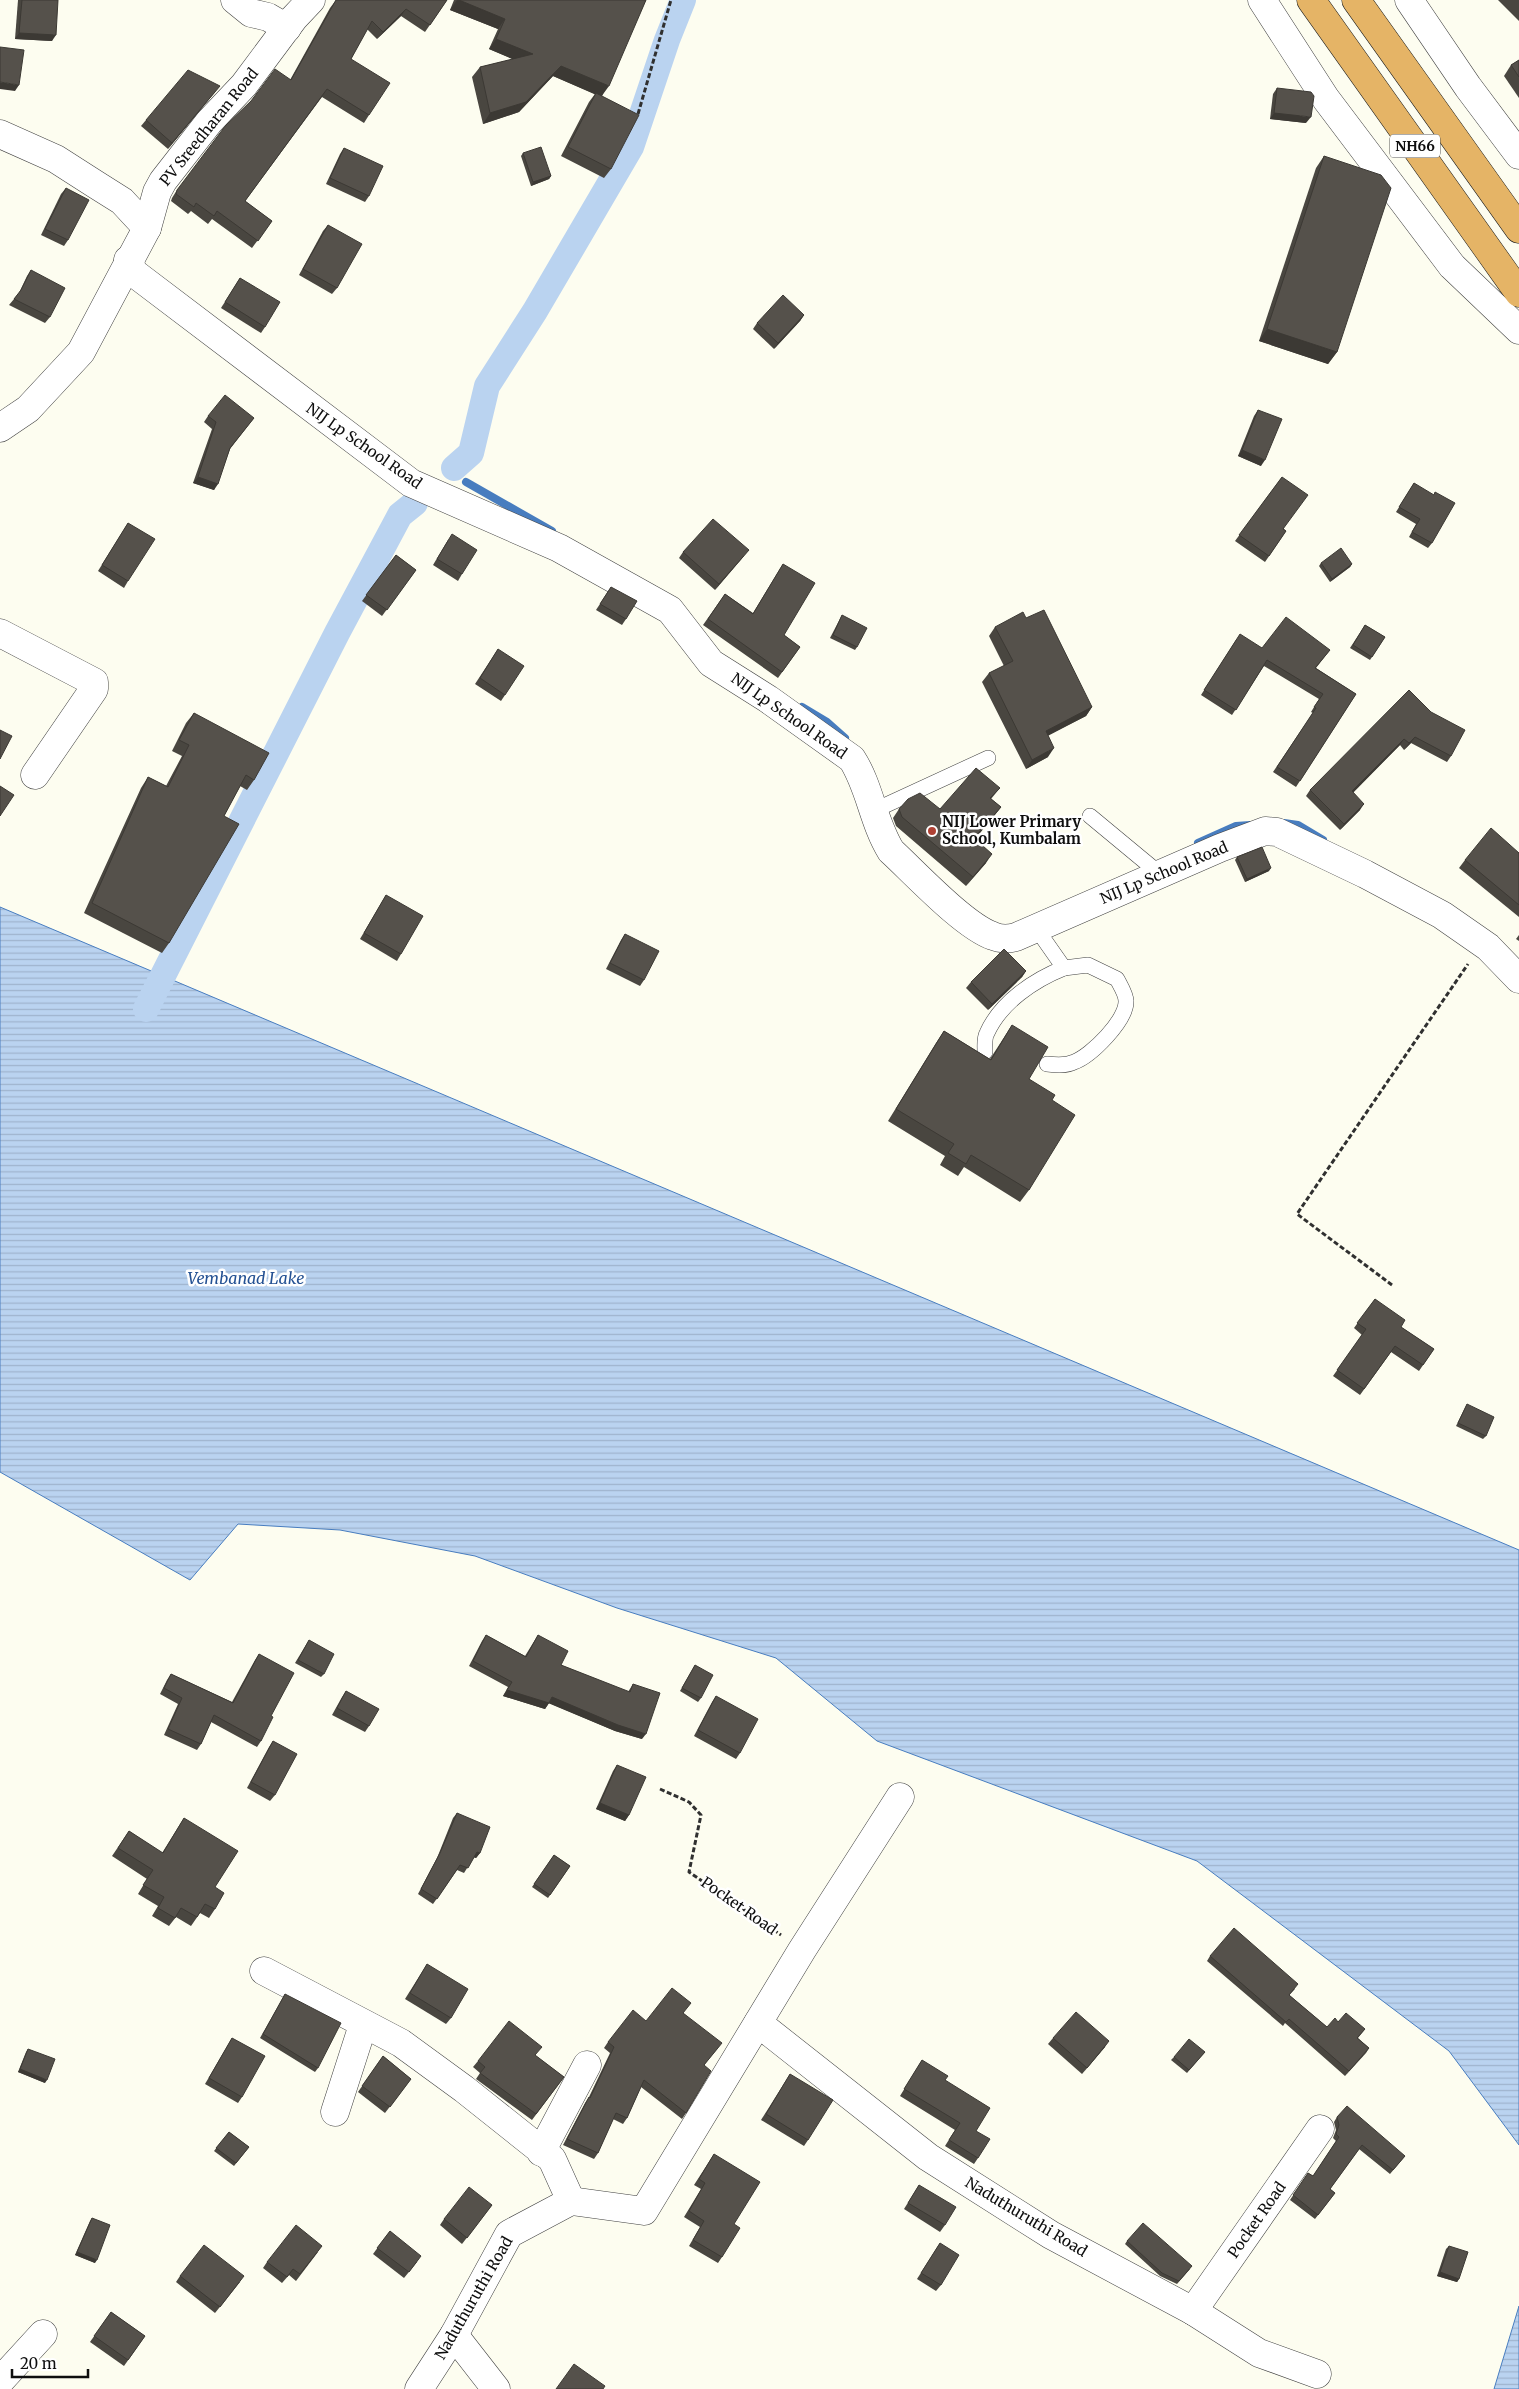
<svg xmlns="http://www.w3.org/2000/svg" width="1519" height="2389" font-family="Merriweather,serif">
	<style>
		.water { fill: url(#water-rules); stroke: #487dbf }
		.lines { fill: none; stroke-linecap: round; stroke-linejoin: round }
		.stream { stroke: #487dbf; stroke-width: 8 }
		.canal { stroke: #bad3f0; stroke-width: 26 }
		.lane-casing { stroke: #414141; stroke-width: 16 }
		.street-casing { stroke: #414141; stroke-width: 29 }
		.highway-casing { stroke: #1f1f1f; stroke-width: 29 }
		.path { stroke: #303030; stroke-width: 3; stroke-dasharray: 5 2.5; stroke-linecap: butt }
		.lane { stroke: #fff; stroke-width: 15 }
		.street { stroke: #fff; stroke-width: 28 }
		.highway { stroke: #e5b466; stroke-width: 28 }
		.wall { fill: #494640 }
		.shaded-wall { fill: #3c3934 }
		.building { fill: #55514b; stroke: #3c3934 }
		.poi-dot { fill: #af4134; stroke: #fff; stroke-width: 2 }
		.labels { text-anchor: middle; stroke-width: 5; stroke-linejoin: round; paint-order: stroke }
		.shield { fill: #fff; stroke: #565656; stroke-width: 1 }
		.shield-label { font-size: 14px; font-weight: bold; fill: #0e0e0e }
		.street-label { font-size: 15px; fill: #0e0e0e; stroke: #fff }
		.poi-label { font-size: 15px; font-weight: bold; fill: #0e0e0e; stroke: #fff; text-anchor: start }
		.water-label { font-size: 16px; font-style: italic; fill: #245193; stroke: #fff }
	</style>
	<defs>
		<pattern id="water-rules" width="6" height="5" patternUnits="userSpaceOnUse" patternTransform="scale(1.25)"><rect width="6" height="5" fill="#bad3f0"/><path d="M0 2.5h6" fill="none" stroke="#9fb4cd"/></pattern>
	</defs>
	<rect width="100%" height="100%" fill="#fdfdf0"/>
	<!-- water -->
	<g class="water">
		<polygon points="0,907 1519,1550 1519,2145 1449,2051 1197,1861 877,1741 776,1658 617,1608 475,1556 340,1530 238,1524 190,1580 0,1472"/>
		<polygon points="1519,2306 1519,2389 1494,2389"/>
	</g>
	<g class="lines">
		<!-- stream -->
		<g class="stream">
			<polyline points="466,482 552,531"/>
			<polyline points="802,707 827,722 845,738"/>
			<polyline points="1284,823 1298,825 1323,840"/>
			<polyline points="1198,843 1236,826 1250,825"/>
		</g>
		<!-- canal -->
		<g class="canal">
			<polyline points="454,468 471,453 487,386 535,311 631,147 667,40 683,0"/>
			<polyline points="146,1009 337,633 400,515 415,503"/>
		</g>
		<!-- lane casing -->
		<g class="lane-casing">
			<g id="lane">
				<polyline points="873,811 988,758"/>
				<polyline points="1090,816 1160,874"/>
				<path d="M1036,928L1064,968L1088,965L1117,979C1120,985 1126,994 1126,1001C1127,1020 1091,1056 1074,1062C1066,1066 1056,1065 1047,1064"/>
				<path d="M985,1052C985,1046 984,1038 987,1033C1001,1002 1034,980 1064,968"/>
			</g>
		</g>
		<!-- street casing -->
		<g class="street-casing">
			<g id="street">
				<polyline points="235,0 251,13 268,17 287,28"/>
				<polyline points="1262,0 1326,99 1452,266 1519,330"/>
				<polyline points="1409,0 1468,87 1519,155"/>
				<polyline points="0,134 56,159 95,184 122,201 147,228"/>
				<path d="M128,260L134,273L411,483L559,548L670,610L711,663L768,699L852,759C870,787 873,822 891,851C915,873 964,926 993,936C1000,939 1008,939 1016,937L1220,848L1265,831L1277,832L1365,874L1442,915L1488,947L1519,979"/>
				<polyline points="0,428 28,409 81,352 147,228 157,192 163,181 209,122 244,85 294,18 311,0"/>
				<polyline points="0,633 94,682 94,689 35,775"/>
				<polyline points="264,1971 401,2043 464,2089 552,2159 571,2201"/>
				<polyline points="758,2023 928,2157 1051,2235 1193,2311 1259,2353 1317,2374"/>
				<polyline points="335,2112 363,2025"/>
				<polyline points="541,2152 587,2065"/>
				<polyline points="1193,2311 1320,2129"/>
				<polyline points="454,2335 496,2389"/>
				<polyline points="0,2381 43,2334"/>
				<polyline points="419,2389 454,2335 509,2234 571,2201 644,2211 802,1950 900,1797"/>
			</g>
		</g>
		<!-- highway casing -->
		<g class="highway-casing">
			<g id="highway">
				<polyline points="1311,0 1519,293"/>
				<polyline points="1356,0 1519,229"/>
			</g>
		</g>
		<!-- path -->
		<g class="path">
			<polyline points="638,114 671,0"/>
			<polyline points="1392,1285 1297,1214 1468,964"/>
			<polyline points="660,1789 689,1802 701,1815 689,1872 781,1935"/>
		</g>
		<!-- lane -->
		<use href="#lane" class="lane"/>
		<!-- street -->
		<use href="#street" class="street"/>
		<!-- highway -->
		<use href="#highway" class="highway"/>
	</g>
	<!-- wall -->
	<g class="wall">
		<polygon points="18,0 58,0 52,41 15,39"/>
		<polygon points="336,0 447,0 425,32 401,16 377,39 367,29 351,59 369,115 364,123 322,97 245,201 272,221 252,248 212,219 208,224 191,211 188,214 171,201 172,198 177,190 290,80 330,8"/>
		<polygon points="454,0 646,0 602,96 611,169 604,178 561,156 589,102 595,94 553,76 519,112 483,124 472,77 480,67 513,59 489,49 498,29 450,10"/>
		<polygon points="1498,0 1519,0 1519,21"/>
		<polygon points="1519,60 1519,98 1504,76 1511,65"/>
		<polygon points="1277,88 1306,123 1270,119 1273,94"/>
		<polygon points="215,92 168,149 141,126 146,120"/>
		<polygon points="344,148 369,196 365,202 326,184 340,154"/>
		<polygon points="523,153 551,176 549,179 531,186 521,156"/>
		<polygon points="1324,156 1337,352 1328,364 1259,341 1316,168"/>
		<polygon points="66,188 68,240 64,246 41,235 61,194"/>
		<polygon points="328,225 337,288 332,294 299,275 323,231"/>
		<polygon points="31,270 50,317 45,323 9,305 19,293 27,276"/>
		<polygon points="240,278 265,327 261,333 221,308"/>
		<polygon points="804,315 800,321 774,349 753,329 757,323"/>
		<polygon points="1258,410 1261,466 1238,456 1254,416"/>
		<polygon points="208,416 254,418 230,449 214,490 193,483 212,429 204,422"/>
		<polygon points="1282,477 1284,529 1286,531 1265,562 1235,541"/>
		<polygon points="1414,483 1432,543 1428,548 1409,537 1416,524 1396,512"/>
		<polygon points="128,523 128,581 124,588 98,571"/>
		<polygon points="448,540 462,574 458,581 433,565"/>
		<polygon points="683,552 744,556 715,590 679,558"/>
		<polygon points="396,555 416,570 382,616 362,601"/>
		<polygon points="1321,563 1352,564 1350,567 1330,582 1319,566"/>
		<polygon points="783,564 784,635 800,647 778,678 703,625 725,594 753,613"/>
		<polygon points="611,587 626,619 622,625 596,610"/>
		<polygon points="842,615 857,647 855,650 830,638"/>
		<polygon points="1026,618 1092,707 1086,716 1048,735 1048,757 1026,769 982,682 989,673 1004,666 989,636 995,627"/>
		<polygon points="1365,625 1385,637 1370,660 1350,648"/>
		<polygon points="1236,640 1262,648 1330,650 1316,668 1356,694 1296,787 1273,772 1313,713 1311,712 1319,699 1264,666 1232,715 1201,695"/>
		<polygon points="498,649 505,695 501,701 475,684"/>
		<polygon points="1431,712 1451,756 1447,762 1411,743 1404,750 1400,745 1353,792 1360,810 1340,830 1306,796 1310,790"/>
		<polygon points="194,713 254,780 247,790 240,786 224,816 169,943 162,953 84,913 141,788 148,777 166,786 182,756 172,751 186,723"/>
		<polygon points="1000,788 991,799 1001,807 994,816 975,839 986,863 966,886 896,826 893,818 899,809 940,809"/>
		<polygon points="1519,853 1519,917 1459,868 1465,860"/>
		<polygon points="1237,857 1269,871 1245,882 1235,860"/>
		<polygon points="386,895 401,954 397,961 360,939"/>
		<polygon points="625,934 644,980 640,986 606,969 621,940"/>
		<polygon points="1519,935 1519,941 1516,939"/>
		<polygon points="1026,971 1022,977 988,1010 966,988 971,982"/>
		<polygon points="1012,1025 1029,1079 1052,1100 1029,1190 1020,1202 964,1167 958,1176 940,1165 945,1156 888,1121 936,1043 944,1031 990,1059"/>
		<polygon points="1375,1299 1401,1327 1434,1349 1419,1371 1391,1352 1360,1395 1333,1376 1362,1335 1354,1328"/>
		<polygon points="1467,1404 1486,1436 1483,1439 1456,1426"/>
		<polygon points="486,1635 525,1656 538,1635 561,1665 628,1692 633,1684 642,1739 615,1731 549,1703 545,1709 503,1696 508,1687 469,1666 482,1641"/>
		<polygon points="309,1640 324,1674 321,1677 295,1663"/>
		<polygon points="259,1654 271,1716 261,1741 257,1747 211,1722 201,1744 197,1750 164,1735 178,1704 160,1694 167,1680 171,1674 232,1702 255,1660"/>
		<polygon points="695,1665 701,1698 698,1702 680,1691"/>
		<polygon points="346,1691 369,1726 365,1732 332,1715 342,1697"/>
		<polygon points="716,1696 740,1753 736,1759 694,1736 712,1702"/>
		<polygon points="273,1741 275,1795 270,1801 247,1788 269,1747"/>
		<polygon points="617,1765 629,1815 625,1821 596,1809 613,1771"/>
		<polygon points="457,1813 480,1853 476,1858 474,1857 464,1873 457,1870 433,1904 418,1894 437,1858 453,1818"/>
		<polygon points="184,1818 215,1887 215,1909 209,1918 200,1913 191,1926 176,1917 169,1926 152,1916 158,1906 138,1894 147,1879 112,1856 129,1831 162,1853"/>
		<polygon points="554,1855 570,1866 548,1898 532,1887"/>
		<polygon points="1210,1956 1295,1989 1289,1995 1327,2027 1338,2022 1365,2029 1358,2038 1369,2048 1345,2076 1285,2023 1283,2026 1207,1961"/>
		<polygon points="427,1964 451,2018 446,2024 405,1999"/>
		<polygon points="285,1994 318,2068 315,2072 260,2038"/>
		<polygon points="683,2013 717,2049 704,2065 686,2113 682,2119 641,2087 627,2118 623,2124 613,2119 598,2153 594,2159 563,2145 585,2103 589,2097 610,2053 604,2048 608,2042 646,2021"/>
		<polygon points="232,2038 242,2097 238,2103 205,2084"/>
		<polygon points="1053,2038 1105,2047 1082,2074 1048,2044"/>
		<polygon points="28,2049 45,2083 18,2072 26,2052"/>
		<polygon points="1205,2052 1187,2073 1171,2060 1174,2057"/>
		<polygon points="383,2056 411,2079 385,2113 358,2092"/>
		<polygon points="536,2056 564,2077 532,2120 476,2079 480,2073 473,2067 478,2061"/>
		<polygon points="922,2060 945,2080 976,2131 978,2158 974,2164 945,2146 955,2130 900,2096"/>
		<polygon points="790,2074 808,2140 804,2146 761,2120"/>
		<polygon points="1337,2117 1405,2156 1390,2174 1359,2149 1330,2189 1335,2193 1315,2219 1290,2200 1308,2173 1313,2176 1336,2141 1333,2138 1336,2130 1334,2122"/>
		<polygon points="229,2132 249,2147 234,2166 214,2151"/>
		<polygon points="714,2154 734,2224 722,2257 718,2263 689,2246 700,2227 684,2217 701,2189 694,2185"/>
		<polygon points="919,2185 945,2225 940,2232 904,2209"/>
		<polygon points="492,2205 462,2244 440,2225 444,2219"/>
		<polygon points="92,2218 95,2263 75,2255 90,2221"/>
		<polygon points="390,2231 417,2262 404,2278 373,2254"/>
		<polygon points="1127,2241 1190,2269 1177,2284 1160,2276 1125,2244"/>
		<polygon points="940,2243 941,2285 936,2291 917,2279"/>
		<polygon points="1449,2246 1459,2279 1457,2282 1437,2276 1446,2249"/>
		<polygon points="318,2252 296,2281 289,2275 282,2283 263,2268 267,2262"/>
		<polygon points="180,2276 240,2282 215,2313 176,2282"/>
		<polygon points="111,2312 145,2336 124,2366 90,2342"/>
	</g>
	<!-- shaded-wall -->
	<g class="shaded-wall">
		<polygon points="457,0 459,0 505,19 498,29 450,10"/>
		<polygon points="406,9 401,16 377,39 383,32"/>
		<polygon points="19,33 56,35 52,41 15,39"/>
		<polygon points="496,39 533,54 526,65 489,49"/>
		<polygon points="561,66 609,86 601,97 553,76 519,112 483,124 490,113"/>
		<polygon points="0,82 19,85 15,91 0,89"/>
		<polygon points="220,86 215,92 168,149 172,143"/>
		<polygon points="1274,113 1311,117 1306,123 1270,119"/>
		<polygon points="551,176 549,179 531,186 533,182"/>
		<polygon points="804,315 800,321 774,349 778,343"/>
		<polygon points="1267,329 1337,352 1328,364 1259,341"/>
		<polygon points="1242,450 1265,460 1261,466 1238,456"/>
		<polygon points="198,477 218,484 214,490 193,483"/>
		<polygon points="749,550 744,556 715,590 719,584"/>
		<polygon points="1352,564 1350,567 1330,582 1332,579"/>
		<polygon points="1092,707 1086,716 1040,740 1046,731"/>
		<polygon points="1415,737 1411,743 1404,750 1409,743"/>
		<polygon points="1404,739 1400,745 1348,798 1352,791"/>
		<polygon points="1054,748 1048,757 1026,769 1032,760"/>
		<polygon points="1364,804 1360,810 1340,830 1344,824"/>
		<polygon points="1001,807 994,816 968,847 974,838"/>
		<polygon points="992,854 986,863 966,886 973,877"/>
		<polygon points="1271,868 1269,871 1245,882 1247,879"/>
		<polygon points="1026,971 1022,977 988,1010 992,1004"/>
		<polygon points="507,1690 549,1703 545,1709 503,1696"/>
		<polygon points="552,1697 646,1734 642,1739 615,1731 548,1703"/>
		<polygon points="600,1803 629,1815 625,1821 596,1809"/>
		<polygon points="477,1852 480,1853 476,1858 473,1857"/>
		<polygon points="1109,2041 1105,2047 1082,2074 1087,2068"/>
		<polygon points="1369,2048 1366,2053 1345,2076 1349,2071"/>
		<polygon points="20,2069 47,2080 45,2083 18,2072"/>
		<polygon points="77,2252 97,2260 95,2263 75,2255"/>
		<polygon points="1440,2272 1459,2279 1457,2282 1437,2276"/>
	</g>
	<!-- building -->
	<g class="building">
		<polygon points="22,0 58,0 56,35 19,33"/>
		<polygon points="336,0 447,0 430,25 406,9 383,32 372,21 351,59 390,83 369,115 327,89 245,201 272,221 258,241 217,211 214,216 196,203 194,207 176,194 177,190 226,125 251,101 275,69 291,80"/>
		<polygon points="459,0 646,0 609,86 561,66 526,102 490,113 480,67 533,54 496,39 505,19"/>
		<polygon points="0,47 24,50 19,85 0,82"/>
		<polygon points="1519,60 1519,77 1511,65"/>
		<polygon points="188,70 220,86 172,143 146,120"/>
		<polygon points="1277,88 1311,92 1314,96 1311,117 1274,113"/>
		<polygon points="596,93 639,115 611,169 568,147"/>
		<polygon points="541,147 551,176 533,182 523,153"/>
		<polygon points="344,148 383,166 369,196 330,178"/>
		<polygon points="1324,156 1381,175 1391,188 1337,352 1267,329"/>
		<polygon points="66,188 89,200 68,240 45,229"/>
		<polygon points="328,225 362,244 337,288 303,269"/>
		<polygon points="31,270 65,288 50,317 14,299 21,290"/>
		<polygon points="240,278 280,302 265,327 225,302"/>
		<polygon points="783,295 804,315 778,343 757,323"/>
		<polygon points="225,395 254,418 230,448 218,484 198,477 216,422 208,416"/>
		<polygon points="1258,410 1282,419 1265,460 1242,450"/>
		<polygon points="1282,477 1308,495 1283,529 1286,531 1269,556 1239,535"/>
		<polygon points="1414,483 1434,495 1435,492 1455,503 1432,543 1412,532 1420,519 1399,507"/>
		<polygon points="713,519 749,550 719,584 683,552"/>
		<polygon points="128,523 155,539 128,581 102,565"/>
		<polygon points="452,534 477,550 462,574 437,559"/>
		<polygon points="1341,548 1352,564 1332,579 1321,563"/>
		<polygon points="396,555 416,570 387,610 366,595"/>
		<polygon points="783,564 815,583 784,635 800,647 782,672 708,619 725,594 753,614"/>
		<polygon points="611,587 637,601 626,619 600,604"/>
		<polygon points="1044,610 1092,707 1046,731 1054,748 1032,760 989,673 1013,661 995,627 1023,612 1026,618"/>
		<polygon points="842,615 867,628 857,647 833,635"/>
		<polygon points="1286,617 1330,650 1315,668 1356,694 1300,781 1277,767 1316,708 1314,707 1323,694 1267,660 1236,710 1204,690 1240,634 1262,648"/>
		<polygon points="1365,625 1385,637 1372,657 1353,645"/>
		<polygon points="498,649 524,666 505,695 480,678"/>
		<polygon points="1409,690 1431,712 1465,730 1451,756 1415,737 1409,743 1404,739 1352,791 1364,804 1344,824 1310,790"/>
		<polygon points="194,713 269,753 254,780 246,775 224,816 239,824 169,943 92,903 148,777 168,787 189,745 179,740"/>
		<polygon points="0,730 12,736 0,759"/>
		<polygon points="976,768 1000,788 990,798 1001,807 974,838 992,854 973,877 902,817 899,809 908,799 920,793 940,809"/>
		<polygon points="0,786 14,795 0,816"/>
		<polygon points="1491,828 1519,853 1519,905 1465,860"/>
		<polygon points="1262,847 1271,868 1247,879 1237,857"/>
		<polygon points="386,895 423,916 401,954 364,933"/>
		<polygon points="625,934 659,951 644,980 610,963"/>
		<polygon points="1004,949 1026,971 992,1004 971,982"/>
		<polygon points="1012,1025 1048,1047 1029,1079 1055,1095 1052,1100 1075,1115 1029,1190 971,1155 966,1164 948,1153 954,1144 896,1109 944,1031 991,1060"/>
		<polygon points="1375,1299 1405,1320 1401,1327 1434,1349 1423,1365 1395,1346 1364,1389 1337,1370 1366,1329 1357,1323"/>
		<polygon points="1467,1404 1494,1417 1486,1436 1458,1423"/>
		<polygon points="486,1635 526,1657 538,1635 568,1651 561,1665 630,1692 633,1684 660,1693 646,1734 618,1725 552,1697 549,1703 507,1690 512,1682 473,1661"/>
		<polygon points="309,1640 334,1654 324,1674 298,1660"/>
		<polygon points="259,1654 294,1673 271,1716 273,1717 261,1741 214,1715 201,1744 168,1729 182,1698 164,1688 171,1674 233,1703"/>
		<polygon points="695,1665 713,1675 701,1698 682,1688"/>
		<polygon points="346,1691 379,1709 369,1726 337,1708"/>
		<polygon points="716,1696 758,1719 740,1753 698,1730"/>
		<polygon points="273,1741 297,1754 275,1795 251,1782"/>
		<polygon points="617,1765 646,1777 629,1815 600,1803"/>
		<polygon points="457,1813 490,1827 480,1853 477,1852 468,1868 460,1865 437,1899 421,1889 440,1853"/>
		<polygon points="184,1818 238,1851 215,1887 224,1893 215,1909 205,1904 197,1917 181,1908 175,1918 158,1908 164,1897 143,1885 153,1870 118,1848 129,1831 163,1853"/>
		<polygon points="554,1855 570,1866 550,1895 534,1884"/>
		<polygon points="1234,1928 1298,1984 1289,1995 1327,2027 1335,2018 1338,2022 1346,2013 1365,2029 1357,2038 1369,2048 1349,2071 1289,2019 1286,2022 1210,1956"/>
		<polygon points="427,1964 468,1989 451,2018 410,1993"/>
		<polygon points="672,1988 691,2003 683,2013 722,2043 704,2065 711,2071 686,2113 644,2080 627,2118 616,2113 598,2153 567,2139 589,2097 590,2098 614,2047 608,2042 633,2010 646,2021"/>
		<polygon points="285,1994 341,2023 318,2068 263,2034"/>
		<polygon points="1076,2012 1109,2041 1087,2068 1053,2038"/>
		<polygon points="509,2021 542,2047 535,2055 564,2077 536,2114 480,2073 485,2067 478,2061"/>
		<polygon points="232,2038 265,2056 242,2097 209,2078"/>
		<polygon points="1189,2039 1205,2052 1189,2070 1174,2057"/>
		<polygon points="28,2049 55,2059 47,2080 20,2069"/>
		<polygon points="383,2056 411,2079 390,2107 362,2086"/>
		<polygon points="922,2060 948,2076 945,2080 990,2108 976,2131 990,2139 978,2158 949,2140 960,2123 904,2089"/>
		<polygon points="790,2074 833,2100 808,2140 766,2114"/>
		<polygon points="1347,2106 1405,2156 1393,2170 1362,2145 1330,2189 1335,2193 1318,2215 1293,2195 1308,2173 1313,2176 1339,2137 1336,2134 1339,2125 1337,2117"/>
		<polygon points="229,2132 249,2147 236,2163 216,2148"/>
		<polygon points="714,2154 760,2182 734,2224 740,2228 722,2257 693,2240 704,2221 689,2211 705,2183 699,2179"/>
		<polygon points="919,2185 956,2207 945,2225 908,2203"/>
		<polygon points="469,2187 492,2205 467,2238 444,2219"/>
		<polygon points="92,2218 110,2225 97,2260 77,2252"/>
		<polygon points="1143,2223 1192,2266 1179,2281 1162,2273 1127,2241"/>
		<polygon points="296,2225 322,2246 300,2274 293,2269 287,2277 267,2262"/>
		<polygon points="390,2231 421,2256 409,2272 377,2248"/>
		<polygon points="940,2243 959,2255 941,2285 921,2273"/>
		<polygon points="204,2245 244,2276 220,2307 180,2276"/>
		<polygon points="1449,2246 1468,2252 1459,2279 1440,2272"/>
		<polygon points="111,2312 145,2336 128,2360 94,2336"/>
		<polygon points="574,2364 605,2386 603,2389 556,2389"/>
	</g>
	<!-- markers -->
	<circle class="poi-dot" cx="932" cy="831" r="5"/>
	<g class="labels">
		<!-- shield labels -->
		<rect class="shield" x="1390" y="134.5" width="50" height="23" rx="4"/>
		<g class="shield-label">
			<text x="1415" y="151">NH66</text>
		</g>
		<!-- street labels -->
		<g class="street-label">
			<text transform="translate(209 127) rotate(-51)" y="5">PV Sreedharan Road</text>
			<text transform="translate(364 446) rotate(35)" y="5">NIJ Lp School Road</text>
			<text transform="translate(789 716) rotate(35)" y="5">NIJ Lp School Road</text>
			<text transform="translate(1164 873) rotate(-23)" y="5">NIJ Lp School Road</text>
			<text transform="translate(739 1906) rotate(35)" y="5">Pocket Road</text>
			<text transform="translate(1026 2217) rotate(31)" y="5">Naduthuruthi Road</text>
			<text transform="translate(1257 2220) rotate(-55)" y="5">Pocket Road</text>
			<text transform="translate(474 2298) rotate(-60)" y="5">Naduthuruthi Road</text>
		</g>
		<!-- poi labels -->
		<g class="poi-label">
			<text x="942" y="827">NIJ Lower Primary<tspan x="942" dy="17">School, Kumbalam</tspan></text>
		</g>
		<!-- water labels -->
		<g class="water-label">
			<text x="246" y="1284">Vembanad Lake</text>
		</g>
	</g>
	<!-- scale -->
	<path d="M12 2369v8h76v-8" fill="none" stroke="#0e0e0e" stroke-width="2.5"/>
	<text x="20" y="2369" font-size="15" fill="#0e0e0e" stroke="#ffffff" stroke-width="4" paint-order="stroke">20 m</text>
</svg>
